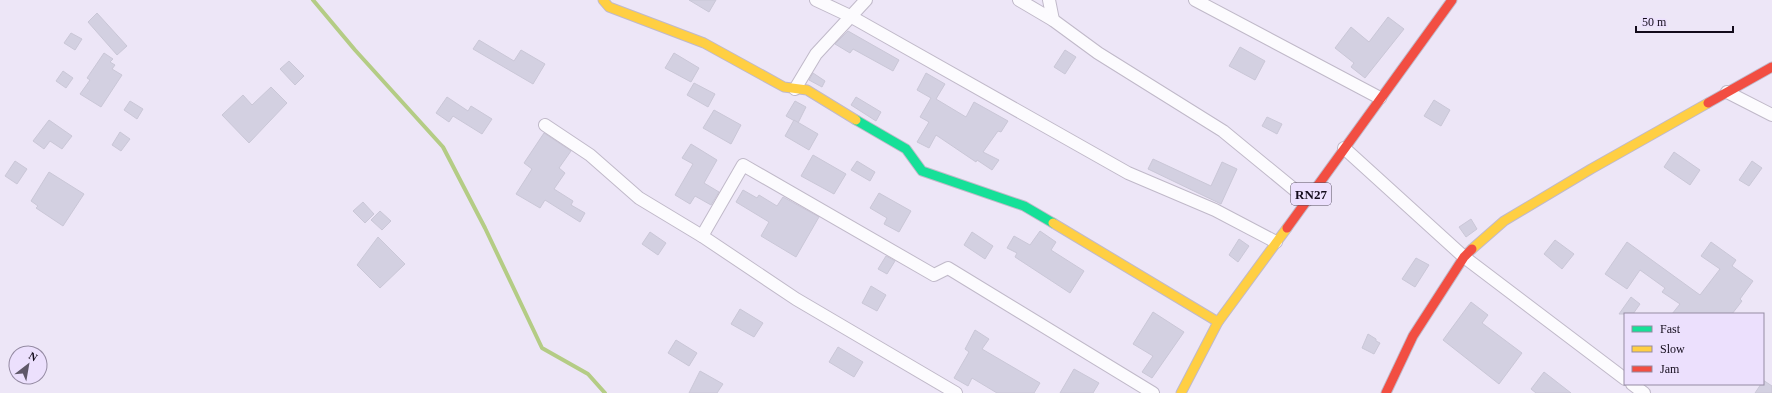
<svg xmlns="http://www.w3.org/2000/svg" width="1772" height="393" font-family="'Times New Roman',serif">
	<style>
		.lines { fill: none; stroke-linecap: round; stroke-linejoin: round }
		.stream { stroke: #b4cc85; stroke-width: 4 }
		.building { fill: #d3d0e1; stroke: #cac7d7 }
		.street-casing { stroke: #c0b9c9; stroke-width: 14 }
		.fast-casing { stroke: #c0b9c9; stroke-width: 11 }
		.slow-casing { stroke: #c0b9c9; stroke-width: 11 }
		.jam-casing { stroke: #c0b9c9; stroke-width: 11 }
		.street { stroke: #fcfbfe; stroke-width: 12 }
		.fast { stroke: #16e098; stroke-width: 9 }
		.slow { stroke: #ffcf43; stroke-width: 9 }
		.jam { stroke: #f24e42; stroke-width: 9 }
		.labels { text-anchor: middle; stroke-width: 3; stroke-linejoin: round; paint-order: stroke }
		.shield { fill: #ece0fd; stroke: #544b5f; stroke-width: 1 }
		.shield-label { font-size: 13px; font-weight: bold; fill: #130b1b }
	</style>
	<rect width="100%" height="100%" fill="#ede6f7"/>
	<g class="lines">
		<!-- stream -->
		<polyline class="stream" points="313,0 355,50 443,147 485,228 542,348 588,374 605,393"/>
	</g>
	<!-- building -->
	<g class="building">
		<polygon points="689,0 716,0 709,12"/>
		<polygon points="97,13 127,46 117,55 88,22"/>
		<polygon points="1388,17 1404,29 1365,78 1351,67 1354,63 1335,48 1351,27 1369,42"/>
		<polygon points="848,31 899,60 893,71 853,49 850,53 835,44"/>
		<polygon points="71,33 82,39 75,50 64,43"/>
		<polygon points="479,40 514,61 521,50 545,64 533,84 473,49"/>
		<polygon points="1240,47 1265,61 1255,80 1229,66"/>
		<polygon points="1065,50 1076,57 1065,74 1054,67"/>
		<polygon points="104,53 113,59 110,62 115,65 112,69 122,75 101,107 80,94 90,80 87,78"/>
		<polygon points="674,53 699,68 691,82 665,68"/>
		<polygon points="289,61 304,76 295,85 280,69"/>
		<polygon points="63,71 73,78 66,88 56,81"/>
		<polygon points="813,73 825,81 822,87 809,80"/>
		<polygon points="926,73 945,84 936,99 966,117 974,102 1008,121 1001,132 998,131 983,152 999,160 992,170 977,160 976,162 936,135 929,148 917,142 929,122 920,117 931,98 917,90"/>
		<polygon points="694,83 715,94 708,107 687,95"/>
		<polygon points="271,87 287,103 249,143 222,115 243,95 252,105"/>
		<polygon points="447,97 468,111 471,106 492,119 482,134 453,116 449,122 436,113"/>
		<polygon points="856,97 881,112 876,121 851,105"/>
		<polygon points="1434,100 1450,110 1441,126 1424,116"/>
		<polygon points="130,101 143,109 137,119 124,110"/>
		<polygon points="795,101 806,107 798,123 786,116"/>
		<polygon points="714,110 741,125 731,144 703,128"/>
		<polygon points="1267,117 1282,124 1277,134 1262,126"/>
		<polygon points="49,120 72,136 62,149 50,141 44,149 33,141"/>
		<polygon points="794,120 818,134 809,150 785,136"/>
		<polygon points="120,132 130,139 121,151 112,145"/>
		<polygon points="544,133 571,151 559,168 565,173 554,189 573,201 571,205 585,213 580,222 545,200 540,208 516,194 532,169 524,163"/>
		<polygon points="691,144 717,160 704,183 719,192 711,205 695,196 690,204 675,195 693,164 682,158"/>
		<polygon points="1674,152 1700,170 1690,185 1664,167"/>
		<polygon points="813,155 846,174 834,194 801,176"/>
		<polygon points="1153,159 1211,186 1222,162 1237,169 1221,204 1148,169"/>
		<polygon points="15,161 27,169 17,184 5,176"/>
		<polygon points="857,161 875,172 870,181 851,170"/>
		<polygon points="1752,161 1762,168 1749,186 1739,180"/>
		<polygon points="49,172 84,194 63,226 36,208 38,206 31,201"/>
		<polygon points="743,190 757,198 759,195 777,206 783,197 819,217 796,257 761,236 769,222 736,202"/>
		<polygon points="879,193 911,211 899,232 884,224 887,218 870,208"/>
		<polygon points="363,202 374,214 365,223 353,211"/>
		<polygon points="380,211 391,221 382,230 371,220"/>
		<polygon points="1471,219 1477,229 1466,237 1459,227"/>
		<polygon points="1040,231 1056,242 1051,250 1084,271 1070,293 1015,257 1017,253 1007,248 1014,236 1030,245"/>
		<polygon points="650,232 666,243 658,255 642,244"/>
		<polygon points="972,232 993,246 985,259 964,245"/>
		<polygon points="378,237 405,264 380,288 357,265"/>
		<polygon points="1239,239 1249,246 1238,262 1229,255"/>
		<polygon points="1555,240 1574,254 1562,269 1544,254"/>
		<polygon points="1627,242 1700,295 1720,269 1701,256 1711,242 1736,260 1732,266 1753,281 1740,299 1742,301 1732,314 1672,314 1680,304 1662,292 1665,288 1640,270 1627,289 1605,274"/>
		<polygon points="886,256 895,261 887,274 878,269"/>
		<polygon points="1416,258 1429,265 1415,287 1402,279"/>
		<polygon points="871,286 886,295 877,311 862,303"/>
		<polygon points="1631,297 1640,304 1633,314 1619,314"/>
		<polygon points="1471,302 1488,315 1482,323 1522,353 1499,384 1443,340"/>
		<polygon points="740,309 763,323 754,337 731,324"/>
		<polygon points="1153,312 1184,332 1152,378 1142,372 1153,356 1133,344"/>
		<polygon points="975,330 989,339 982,349 1040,383 1034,393 997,393 972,378 968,386 954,378 969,352 965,349"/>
		<polygon points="1368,334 1376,339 1376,341 1380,343 1374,354 1362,348"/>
		<polygon points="676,340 697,353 689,366 668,353"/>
		<polygon points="838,347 863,362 854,377 829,362"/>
		<polygon points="1074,369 1099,383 1093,393 1060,393"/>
		<polygon points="700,371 723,384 717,393 689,393"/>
		<polygon points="1544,372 1571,393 1536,393 1531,389"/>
		<polygon points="1763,380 1772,386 1772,393 1755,393 1761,384 1763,384"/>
	</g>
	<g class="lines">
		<!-- street casing -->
		<g class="street-casing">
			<g id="street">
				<polyline points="816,0 850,16 1128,173 1215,210 1276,242"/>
				<polyline points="1019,0 1053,20 1098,53 1223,131 1307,200"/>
				<polyline points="1049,0 1053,20"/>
				<polyline points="1195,0 1380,98"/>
				<polyline points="795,89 816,54 866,0"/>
				<polyline points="1727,92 1772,115"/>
				<polyline points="545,125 590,155 639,198 702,236 796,299 956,393"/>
				<polyline points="1344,148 1464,257 1625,379"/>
				<polyline points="702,236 743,165 934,275 948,268 1153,393"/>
				<polyline points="1632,384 1644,393"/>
			</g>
		</g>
		<!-- fast casing -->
		<g class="fast-casing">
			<polyline id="fast" points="856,120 906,149 922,171 1024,206 1053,223"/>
		</g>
		<!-- slow casing -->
		<g class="slow-casing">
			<g id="slow">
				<polyline points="603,0 609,7 704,43 784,87 807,90 856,120"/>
				<polyline points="1053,223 1218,322"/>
				<polyline points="1472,249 1504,221 1591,169 1708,103"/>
				<polyline points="1181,393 1218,322 1287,228"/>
			</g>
		</g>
		<!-- jam casing -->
		<g class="jam-casing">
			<g id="jam">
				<polyline points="1708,103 1772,67"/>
				<polyline points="1287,228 1452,0"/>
				<polyline points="1386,393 1413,336 1464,257 1472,249"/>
			</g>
		</g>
		<!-- street -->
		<use href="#street" class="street"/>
		<!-- fast -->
		<use href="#fast" class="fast"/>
		<!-- slow -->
		<use href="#slow" class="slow"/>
		<!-- jam -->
		<use href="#jam" class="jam"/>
	</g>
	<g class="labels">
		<!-- shield labels -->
		<rect class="shield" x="1291" y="183" width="40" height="22" rx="3"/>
		<g class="shield-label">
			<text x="1311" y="199">RN27</text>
		</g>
	</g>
	<!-- legend -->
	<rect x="1624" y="313" width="140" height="72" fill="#ece0fd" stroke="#958ba3"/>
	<rect x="1632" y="326" width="20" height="6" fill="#16e098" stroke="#958ba3"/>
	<text x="1660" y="333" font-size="12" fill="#130b1b">Fast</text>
	<rect x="1632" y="346" width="20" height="6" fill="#ffcf43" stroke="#958ba3"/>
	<text x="1660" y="353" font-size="12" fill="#130b1b">Slow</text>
	<rect x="1632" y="366" width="20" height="6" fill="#f24e42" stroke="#958ba3"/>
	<text x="1660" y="373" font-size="12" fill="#130b1b">Jam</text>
	<!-- north arrow -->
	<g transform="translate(28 365) rotate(31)"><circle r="19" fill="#ece0fd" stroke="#958ba3"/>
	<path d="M0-3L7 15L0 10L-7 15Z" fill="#5f5868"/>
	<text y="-6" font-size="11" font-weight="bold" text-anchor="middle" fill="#130b1b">N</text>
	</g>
	<!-- scale -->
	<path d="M1636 26v6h97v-6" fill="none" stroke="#130b1b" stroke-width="2"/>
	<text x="1642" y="26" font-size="12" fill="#130b1b" stroke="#ece0fd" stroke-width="3" paint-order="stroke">50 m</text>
</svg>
